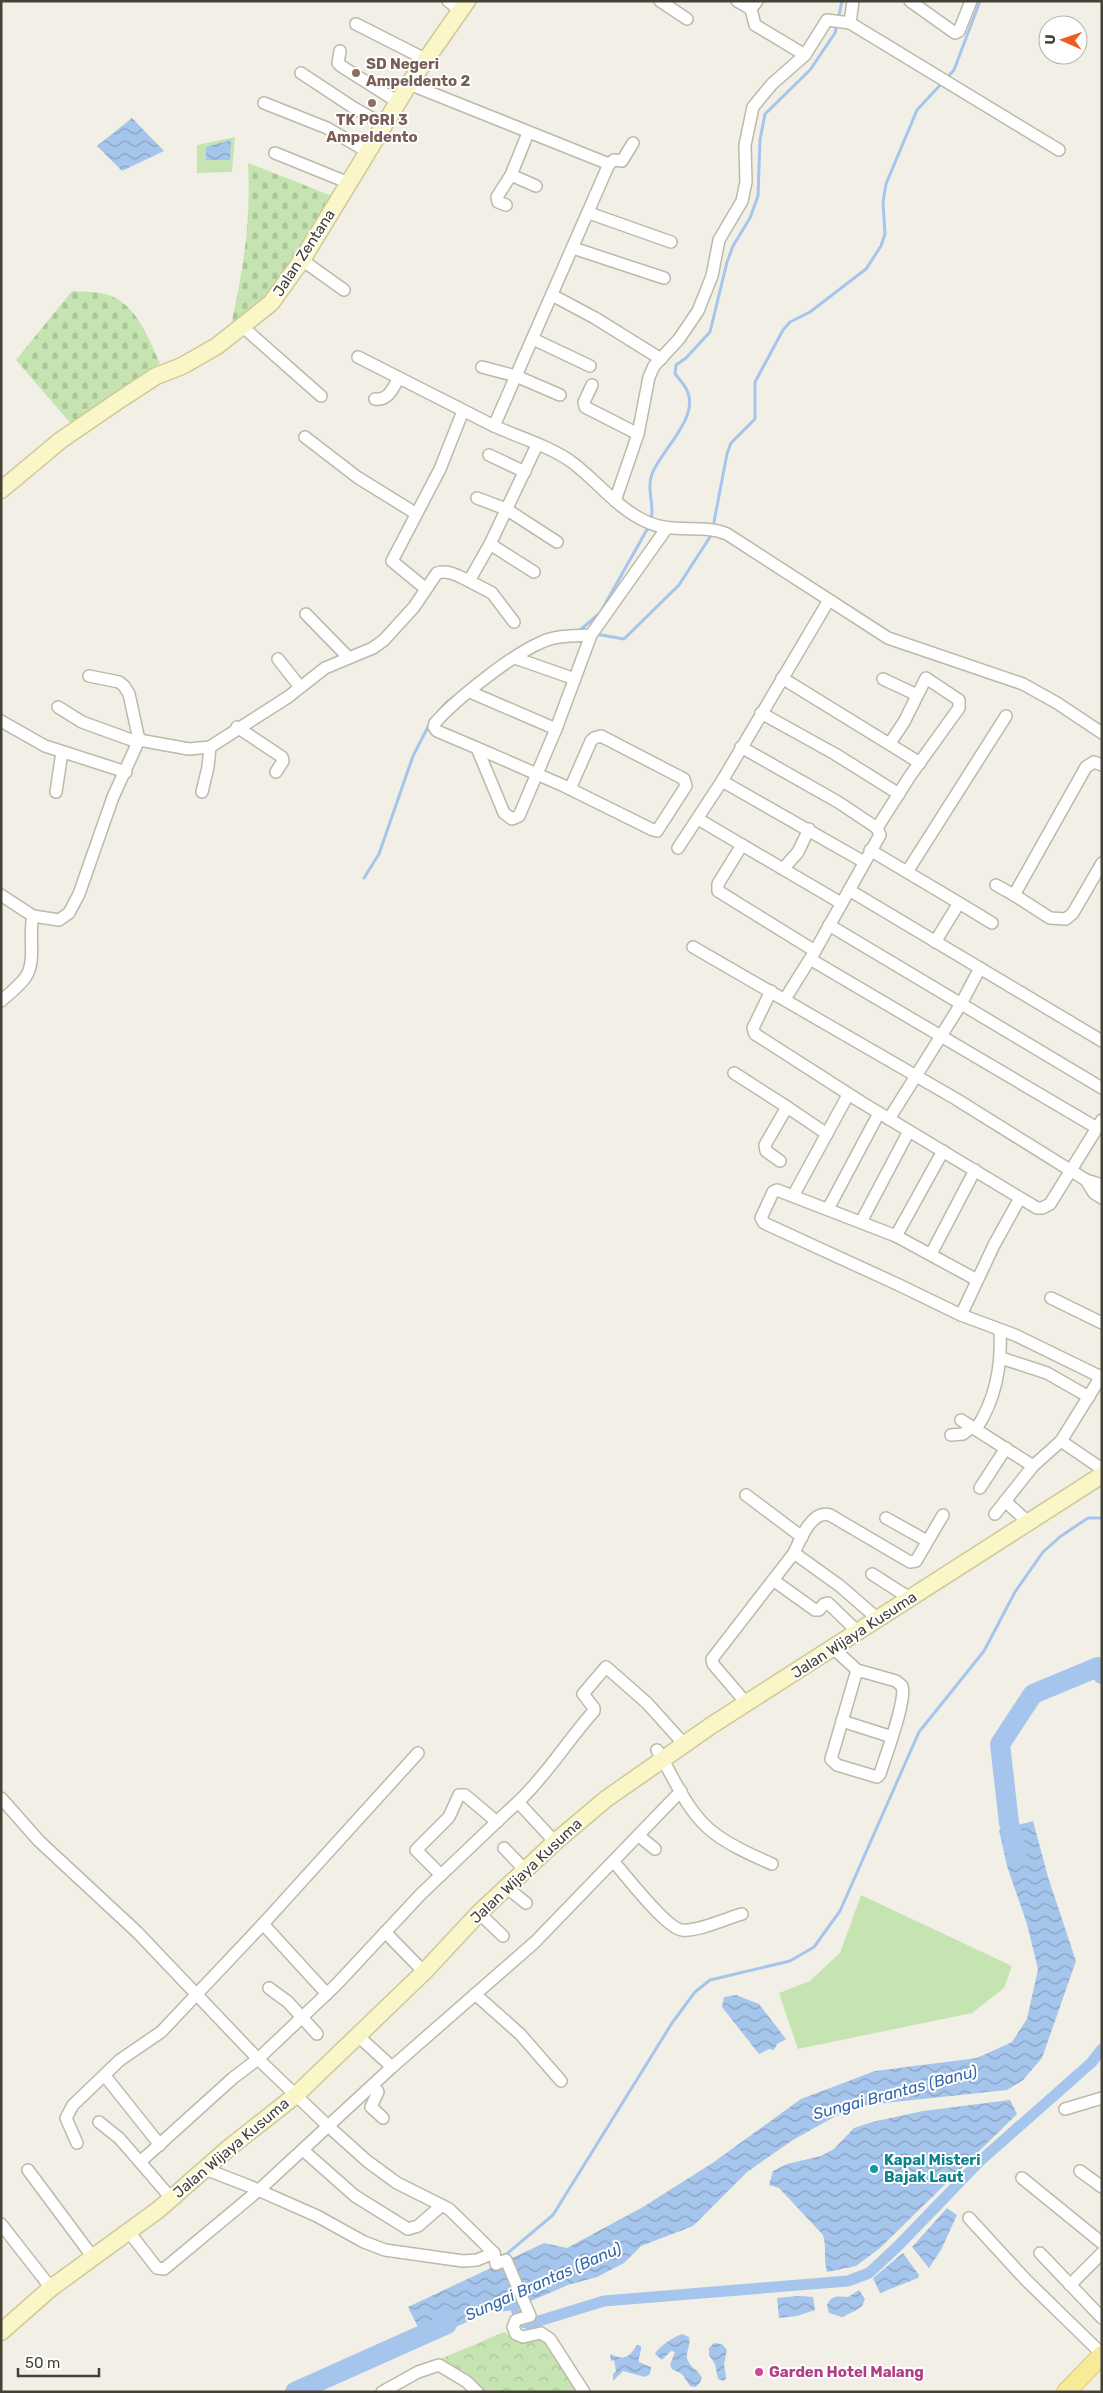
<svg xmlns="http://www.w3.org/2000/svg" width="1103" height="2393" font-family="Rubik,sans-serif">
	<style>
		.grass { fill: #c6e4b1 }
		.forest { fill: url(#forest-crowns) }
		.cemetery { fill: url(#cemetery-stones) }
		.water { fill: url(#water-waves) }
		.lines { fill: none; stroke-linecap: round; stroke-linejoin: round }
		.stream { stroke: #a5c5ec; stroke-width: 3 }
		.canal { stroke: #a5c5ec; stroke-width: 11 }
		.river { stroke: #a5c5ec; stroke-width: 20 }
		.street-casing { stroke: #bdb9a9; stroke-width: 14 }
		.secondary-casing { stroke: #cfc898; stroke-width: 19 }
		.primary-casing { stroke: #ddca69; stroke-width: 20 }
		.street { stroke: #fff; stroke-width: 11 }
		.secondary { stroke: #fbf6c7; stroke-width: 16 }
		.primary { stroke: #f8ea99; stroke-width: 18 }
		.education-dot { fill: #8d6e63; stroke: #fff; stroke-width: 2 }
		.culture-dot { fill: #0f9aa8; stroke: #fff; stroke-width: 2 }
		.hotel-dot { fill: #d1479c; stroke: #fff; stroke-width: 2 }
		.labels { text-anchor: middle; stroke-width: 4; stroke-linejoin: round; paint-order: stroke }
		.education-label { font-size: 15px; font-weight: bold; fill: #785e54; stroke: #fff; text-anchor: start }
		.street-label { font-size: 15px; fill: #444136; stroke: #fff }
		.culture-label { font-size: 15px; font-weight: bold; fill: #0d838f; stroke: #fff; text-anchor: start }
		.hotel-label { font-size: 15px; font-weight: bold; fill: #b23c85; stroke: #fff; text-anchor: start }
		.water-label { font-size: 16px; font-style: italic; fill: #3568aa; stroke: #fff }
	</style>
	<defs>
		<pattern id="forest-crowns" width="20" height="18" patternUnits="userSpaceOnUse" patternTransform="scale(1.25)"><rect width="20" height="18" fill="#c6e4b1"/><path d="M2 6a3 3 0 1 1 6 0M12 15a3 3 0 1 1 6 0" fill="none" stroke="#abc599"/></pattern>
		<pattern id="cemetery-stones" width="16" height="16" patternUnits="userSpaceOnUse" patternTransform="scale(1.25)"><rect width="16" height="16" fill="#c6e4b1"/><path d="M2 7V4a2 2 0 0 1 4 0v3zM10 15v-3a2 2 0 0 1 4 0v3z" fill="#abc599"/></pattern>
		<pattern id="water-waves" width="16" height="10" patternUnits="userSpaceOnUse" patternTransform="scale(1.25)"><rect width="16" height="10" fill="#a5c5ec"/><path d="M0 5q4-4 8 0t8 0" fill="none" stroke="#88a2c0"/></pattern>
	</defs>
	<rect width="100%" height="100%" fill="#f2f0e6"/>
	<!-- grass -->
	<g class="grass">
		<polygon points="235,137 232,172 197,173 197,145"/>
		<polygon points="861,1895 1012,1966 1004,1988 972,2013 798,2049 779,1993 810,1981 840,1953"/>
	</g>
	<!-- forest -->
	<polygon class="forest" points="504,2332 516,2339 544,2340 576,2392 485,2392 462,2371 438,2360"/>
	<!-- cemetery -->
	<g class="cemetery">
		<path d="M248,163L332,196L313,231L267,298L236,324L232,320C244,267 251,217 248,163Z"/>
		<path d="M72,291C84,292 100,291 111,296C138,307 148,338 160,363L73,426L16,360Z"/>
	</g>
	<!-- water -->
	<g class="water">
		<polygon points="132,118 164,151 122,171 97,146"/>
		<polygon points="231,140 230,160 206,160 206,147"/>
		<polygon points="1033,1821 1048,1877 1076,1961 1042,2058 1023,2080 1007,2090 866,2105 834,2117 793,2140 747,2172 693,2226 641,2246 624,2263 597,2277 568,2285 508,2311 483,2312 471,2320 425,2341 408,2307 544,2243 567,2248 643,2207 714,2162 801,2099 875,2071 977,2058 1012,2042 1027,2019 1038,1969 1027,1924 1007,1866 999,1830"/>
		<polygon points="736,1995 759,2004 786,2039 777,2044 774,2050 769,2049 759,2054 722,2007 724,1997"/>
		<path d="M1010,2100L1017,2114L880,2248L856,2266L827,2272C823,2257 827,2249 823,2235L779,2188L769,2185L773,2171L787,2164L821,2156L834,2149L854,2128L872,2122L923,2111Z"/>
		<polygon points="947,2208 957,2215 941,2250 929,2268 912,2247"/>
		<polygon points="903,2253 919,2275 918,2278 880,2293 873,2278"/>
		<path d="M859,2290L865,2299L862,2306L855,2311L842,2317L829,2313L827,2305C831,2295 838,2296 848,2297Z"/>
		<polygon points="799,2296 813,2297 815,2310 797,2316 779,2318 777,2298"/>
		<path d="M682,2334L689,2337C691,2345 686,2351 687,2358C689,2367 699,2370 702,2378L699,2384L695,2387L690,2386L682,2374L672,2369L670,2365L675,2352L671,2351L662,2360L655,2354C657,2348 675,2336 682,2334Z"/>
		<polygon points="714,2343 722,2344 727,2350 724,2364 726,2378 724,2381 718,2379 715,2364 709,2355 709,2348"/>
		<path d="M637,2345L641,2346C642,2352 638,2356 639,2362L651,2367L650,2374L645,2377L623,2371L613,2381V2374L616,2371L614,2360L611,2361L610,2354C626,2361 629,2357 637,2345Z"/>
	</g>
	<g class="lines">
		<!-- stream -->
		<g class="stream">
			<path d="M651,520C655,505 646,489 652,474C660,452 698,419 688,393C686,386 679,379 675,374L676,365L686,358L710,332L727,262L733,246L750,218L758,196L760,140L765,114L810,70L835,33L842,1"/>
			<polyline points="714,522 727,454 731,443 755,419 755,382 783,330 790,322 810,312 866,269 881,246 885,234 883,202 886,184 917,110 954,70 980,1"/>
			<polyline points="579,631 600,613 649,526"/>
			<polyline points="596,634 624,639 679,585 710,537"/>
			<polyline points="438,712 447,702 458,694"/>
			<polyline points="364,878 379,854 413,756 430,723"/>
			<polyline points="503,2257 553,2215 672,2023 695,1992 710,1980 790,1961 814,1947 840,1911 919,1732 984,1651 1015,1592 1043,1552 1061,1536 1088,1518 1102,1518"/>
		</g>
		<!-- canal -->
		<polyline class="canal" points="510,2296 522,2322 529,2324 604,2301 848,2281 869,2273 898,2246 980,2161 1091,2063 1102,2049"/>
		<!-- river -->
		<g class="river">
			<polyline points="1017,1853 1009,1823 1000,1744 1033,1694 1098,1667 1102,1674"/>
			<polyline points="295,2392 447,2324"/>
		</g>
		<!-- street casing -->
		<g class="street-casing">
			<g id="street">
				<polyline points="448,1 460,10"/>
				<polyline points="660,1 687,19"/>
				<polyline points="737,1 751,9 757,1"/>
				<polyline points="910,1 955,33 959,31 971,1"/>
				<polyline points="751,9 755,25 805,55"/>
				<polyline points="850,23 853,1"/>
				<polyline points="356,24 427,60"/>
				<polyline points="340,51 338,63 341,66 398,102"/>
				<polyline points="301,73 354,108 384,125"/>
				<path d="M409,84L609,164L494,426C518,437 552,447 573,463C598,482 617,508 645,521C673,535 702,523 727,534L888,638L1023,684L1057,703L1102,733"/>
				<polyline points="264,103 327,128 368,152"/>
				<polyline points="275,153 349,183"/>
				<polyline points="609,164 614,160 622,161 633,143"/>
				<polyline points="511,175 536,186"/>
				<polyline points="506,205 498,202 497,197 511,175 528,133"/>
				<polyline points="589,213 671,242"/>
				<polyline points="573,248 664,278"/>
				<polyline points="302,260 344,290"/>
				<polyline points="552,295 595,318 661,359"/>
				<polyline points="243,327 321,396"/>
				<polyline points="533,339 590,366"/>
				<polyline points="358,357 494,426"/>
				<polyline points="482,367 516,376 560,395"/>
				<polyline points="592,385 584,402 585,407 638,434"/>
				<path d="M375,399C389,401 393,387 399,378"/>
				<polyline points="305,437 357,477 415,513"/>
				<polyline points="489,455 525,472"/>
				<polyline points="477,498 506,509 557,542"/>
				<polyline points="615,501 638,434 649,377 654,366 679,339 698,311 712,276 719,240 742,201 746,182 745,145 753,107 772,84 805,55 827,20 850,23 1059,150"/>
				<polyline points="490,544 534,572"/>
				<polyline points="469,581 492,593 514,622"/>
				<polyline points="426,589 392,561 440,469 463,411"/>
				<polyline points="306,614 348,657"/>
				<path d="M591,635C575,636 557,635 542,642C513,654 456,699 435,723L434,727L437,731L477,748L504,813L512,819L519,816L556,729L591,635L666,529"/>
				<polyline points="515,658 575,679"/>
				<polyline points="278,659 300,687"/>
				<polyline points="782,678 920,763"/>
				<polyline points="883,679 917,695"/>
				<polyline points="470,692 556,729"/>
				<polyline points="58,707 82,722 137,742"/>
				<polyline points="761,713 835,754 899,794"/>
				<polyline points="1,721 45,746 126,772"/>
				<polyline points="237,727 282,757 283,761 276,772"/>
				<polyline points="139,740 189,749 210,747"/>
				<polyline points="741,747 838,802 877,828"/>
				<polyline points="477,748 562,785 653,830 657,831 686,786 684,779 601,736 594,738 591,741 570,789"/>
				<polyline points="1102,765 1094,762 1086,767 1014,895 1050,918 1066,919 1073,913 1102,863"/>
				<polyline points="722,781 864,862"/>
				<polyline points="56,792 62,752"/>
				<path d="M202,792L208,767L210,747L288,697L325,668L373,648L384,640L414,607L437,573C448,569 460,577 469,581L490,544L537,445"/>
				<polyline points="698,819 841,903"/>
				<polyline points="742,845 718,884 718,891 815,951"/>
				<polyline points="678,848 722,781 829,600"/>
				<polyline points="870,850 959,903 935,942"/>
				<polyline points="783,869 798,852 809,829"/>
				<polyline points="907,872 1006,716"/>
				<polyline points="996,885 1014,895"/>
				<polyline points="849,890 1102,1041"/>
				<polyline points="1,895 33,916 59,920 69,913 79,894 113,797 139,740 129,694 124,686 119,682 89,676"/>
				<polyline points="959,903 992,923"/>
				<polyline points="829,925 1102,1088"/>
				<polyline points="693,947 956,1099 1086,1180 1102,1185"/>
				<polyline points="810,959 1097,1128"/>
				<polyline points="771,991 753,1028 755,1034 861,1102 1037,1208 1042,1208 1050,1204 1102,1120"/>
				<polyline points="785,999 815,951 880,835 877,828 910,776 959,708 959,700 926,678 904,722 890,743"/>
				<path d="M1,1001C9,994 18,987 25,978C37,962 28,935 33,916"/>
				<polyline points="734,1073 787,1107"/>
				<polyline points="889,1119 961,1004 980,968"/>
				<polyline points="780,1161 766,1151 765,1145 787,1107 827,1134"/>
				<polyline points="1086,1180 1094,1193 1102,1198"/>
				<polyline points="793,1196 848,1095"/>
				<polyline points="828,1209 879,1113"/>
				<polyline points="861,1222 909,1131"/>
				<polyline points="896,1236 943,1151"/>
				<polyline points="931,1254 975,1170"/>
				<polyline points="977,1280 896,1236 777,1190 773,1192 761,1218 764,1223 899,1285 961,1315 1015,1335 1101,1377"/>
				<polyline points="1051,1298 1102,1323"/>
				<polyline points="961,1315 994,1245 1020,1198"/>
				<polyline points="1001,1358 1047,1373 1089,1397"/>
				<polyline points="1102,1375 1061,1441 1102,1469"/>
				<polyline points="961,1420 1033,1466 1061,1441"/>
				<path d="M976,1429C996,1399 1002,1366 1000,1330"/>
				<polyline points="951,1435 963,1434 972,1427"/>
				<polyline points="980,1488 1006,1448"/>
				<polyline points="746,1495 802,1537"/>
				<polyline points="1005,1501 1029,1523"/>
				<polyline points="995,1514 1033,1466"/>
				<polyline points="886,1518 927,1541"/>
				<polyline points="794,1553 840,1586 878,1619"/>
				<polyline points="872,1574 911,1599"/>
				<polyline points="773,1580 815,1610 819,1610 824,1604 828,1603 858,1632"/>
				<path d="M834,1649L857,1670L896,1681L902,1686C907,1700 885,1757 880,1774L877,1777L837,1765L831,1759L857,1670"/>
				<path d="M747,1704L713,1664L712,1659L794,1553C800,1540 812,1509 830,1515L910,1562L916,1561L943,1515"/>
				<polyline points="842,1721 892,1737"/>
				<path d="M657,1750C674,1777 687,1813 714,1833C731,1846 752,1855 772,1864"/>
				<polyline points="1,1798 39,1841 137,1932 258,2059 328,2126 367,2161 397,2183 449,2209 494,2253 496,2264 506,2260 530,2316 516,2320 513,2327 516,2334 523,2337 541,2333 550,2339 584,2392"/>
				<path d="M518,1802C547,1775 567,1741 594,1711V1708L583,1694L606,1667L647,1703L684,1744"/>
				<polyline points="639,1836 655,1849"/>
				<polyline points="504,1848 525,1870"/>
				<path d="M614,1862C626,1876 667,1929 682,1930C698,1932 727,1918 742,1914"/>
				<polyline points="441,1875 416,1850 449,1817 459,1795 465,1795 497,1822"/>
				<polyline points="506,1887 526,1903"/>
				<polyline points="479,1913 503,1936"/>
				<polyline points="263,1924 327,1994"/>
				<polyline points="385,1932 424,1972"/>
				<polyline points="269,1988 288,2002 317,2034"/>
				<polyline points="475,1994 520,2034 561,2081"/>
				<polyline points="357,2035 392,2067"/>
				<polyline points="105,2076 160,2145"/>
				<polyline points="373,2085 378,2092 371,2107 383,2118"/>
				<polyline points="1065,2109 1102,2098"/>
				<polyline points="99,2122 119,2138 140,2162"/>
				<polyline points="77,2143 66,2118 73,2105 120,2060 161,2032 263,1924 418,1753"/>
				<polyline points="304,2151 355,2196 408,2229 418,2226 441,2206"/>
				<polyline points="205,2169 249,2186 317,2216 364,2242 385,2250 463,2261 477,2260 494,2253"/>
				<polyline points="28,2170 92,2256"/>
				<polyline points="1080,2171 1102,2187"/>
				<polyline points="1022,2178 1102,2243"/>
				<polyline points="171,2198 140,2162 233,2078 258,2059 336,1985 421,1894 505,1814 518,1802 555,1842"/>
				<polyline points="969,2218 1026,2280 1102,2354"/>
				<polyline points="1,2224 51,2288"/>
				<polyline points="129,2232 157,2268 164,2269 259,2190 392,2067 535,1942 681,1791"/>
				<polyline points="1040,2253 1102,2318"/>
				<polyline points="1070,2285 1102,2253"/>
				<polyline points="382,2392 418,2372 439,2365 467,2382 477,2392"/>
			</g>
		</g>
		<!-- secondary casing -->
		<g class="secondary-casing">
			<g id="secondary">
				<polyline points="1,490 61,440 118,401 156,376 182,366 217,346 271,303 302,260 409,84 467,1"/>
				<polyline points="1,2332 51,2288 158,2210 230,2147 296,2095 424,1972 479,1913 555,1842 606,1799 712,1725 1102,1475"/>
			</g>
		</g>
		<!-- primary casing -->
		<g class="primary-casing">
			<polyline id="primary" points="1066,2392 1102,2355"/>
		</g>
		<!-- street -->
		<use href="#street" class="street"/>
		<!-- secondary -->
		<use href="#secondary" class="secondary"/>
		<!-- primary -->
		<use href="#primary" class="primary"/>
	</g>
	<!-- markers -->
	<g class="education-dot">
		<circle cx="356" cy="73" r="5"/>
		<circle cx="372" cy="103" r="5"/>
	</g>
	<circle class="culture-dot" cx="874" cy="2169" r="5"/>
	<circle class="hotel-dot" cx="759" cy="2372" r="5"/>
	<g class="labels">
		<!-- education labels -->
		<g class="education-label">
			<text x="366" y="69">SD Negeri<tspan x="366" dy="17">Ampeldento 2</tspan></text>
			<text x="372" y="125" text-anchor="middle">TK PGRI 3<tspan x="372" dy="17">Ampeldento</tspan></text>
		</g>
		<!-- street labels -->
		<g class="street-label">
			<text transform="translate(304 253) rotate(-57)" y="5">Jalan Zentana</text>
			<text transform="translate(854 1635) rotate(-33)" y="5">Jalan Wijaya Kusuma</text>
			<text transform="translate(526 1871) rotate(-43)" y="5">Jalan Wijaya Kusuma</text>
			<text transform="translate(231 2148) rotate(-40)" y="5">Jalan Wijaya Kusuma</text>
		</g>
		<!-- culture labels -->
		<g class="culture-label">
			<text x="884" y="2165">Kapal Misteri<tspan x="884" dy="17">Bajak Laut</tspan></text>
		</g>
		<!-- hotel labels -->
		<g class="hotel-label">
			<text x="769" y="2377">Garden Hotel Malang</text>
		</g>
		<!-- water labels -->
		<g class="water-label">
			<text transform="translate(895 2092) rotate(-15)" y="6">Sungai Brantas (Banu)</text>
			<text transform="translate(543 2281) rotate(-24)" y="6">Sungai Brantas (Banu)</text>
		</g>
	</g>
	<!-- border -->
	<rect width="1103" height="2393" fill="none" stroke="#444136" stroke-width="5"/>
	<!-- north arrow -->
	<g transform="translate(1063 40) rotate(272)"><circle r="24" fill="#ffffff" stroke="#b4b3af"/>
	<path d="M0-4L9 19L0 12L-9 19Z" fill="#ee5c21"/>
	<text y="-8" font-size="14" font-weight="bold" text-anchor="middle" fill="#444136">U</text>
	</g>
	<!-- scale -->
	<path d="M18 2368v8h81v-8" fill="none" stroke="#444136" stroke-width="2.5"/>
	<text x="25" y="2368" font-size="15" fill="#444136" stroke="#ffffff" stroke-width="4" paint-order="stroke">50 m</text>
</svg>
